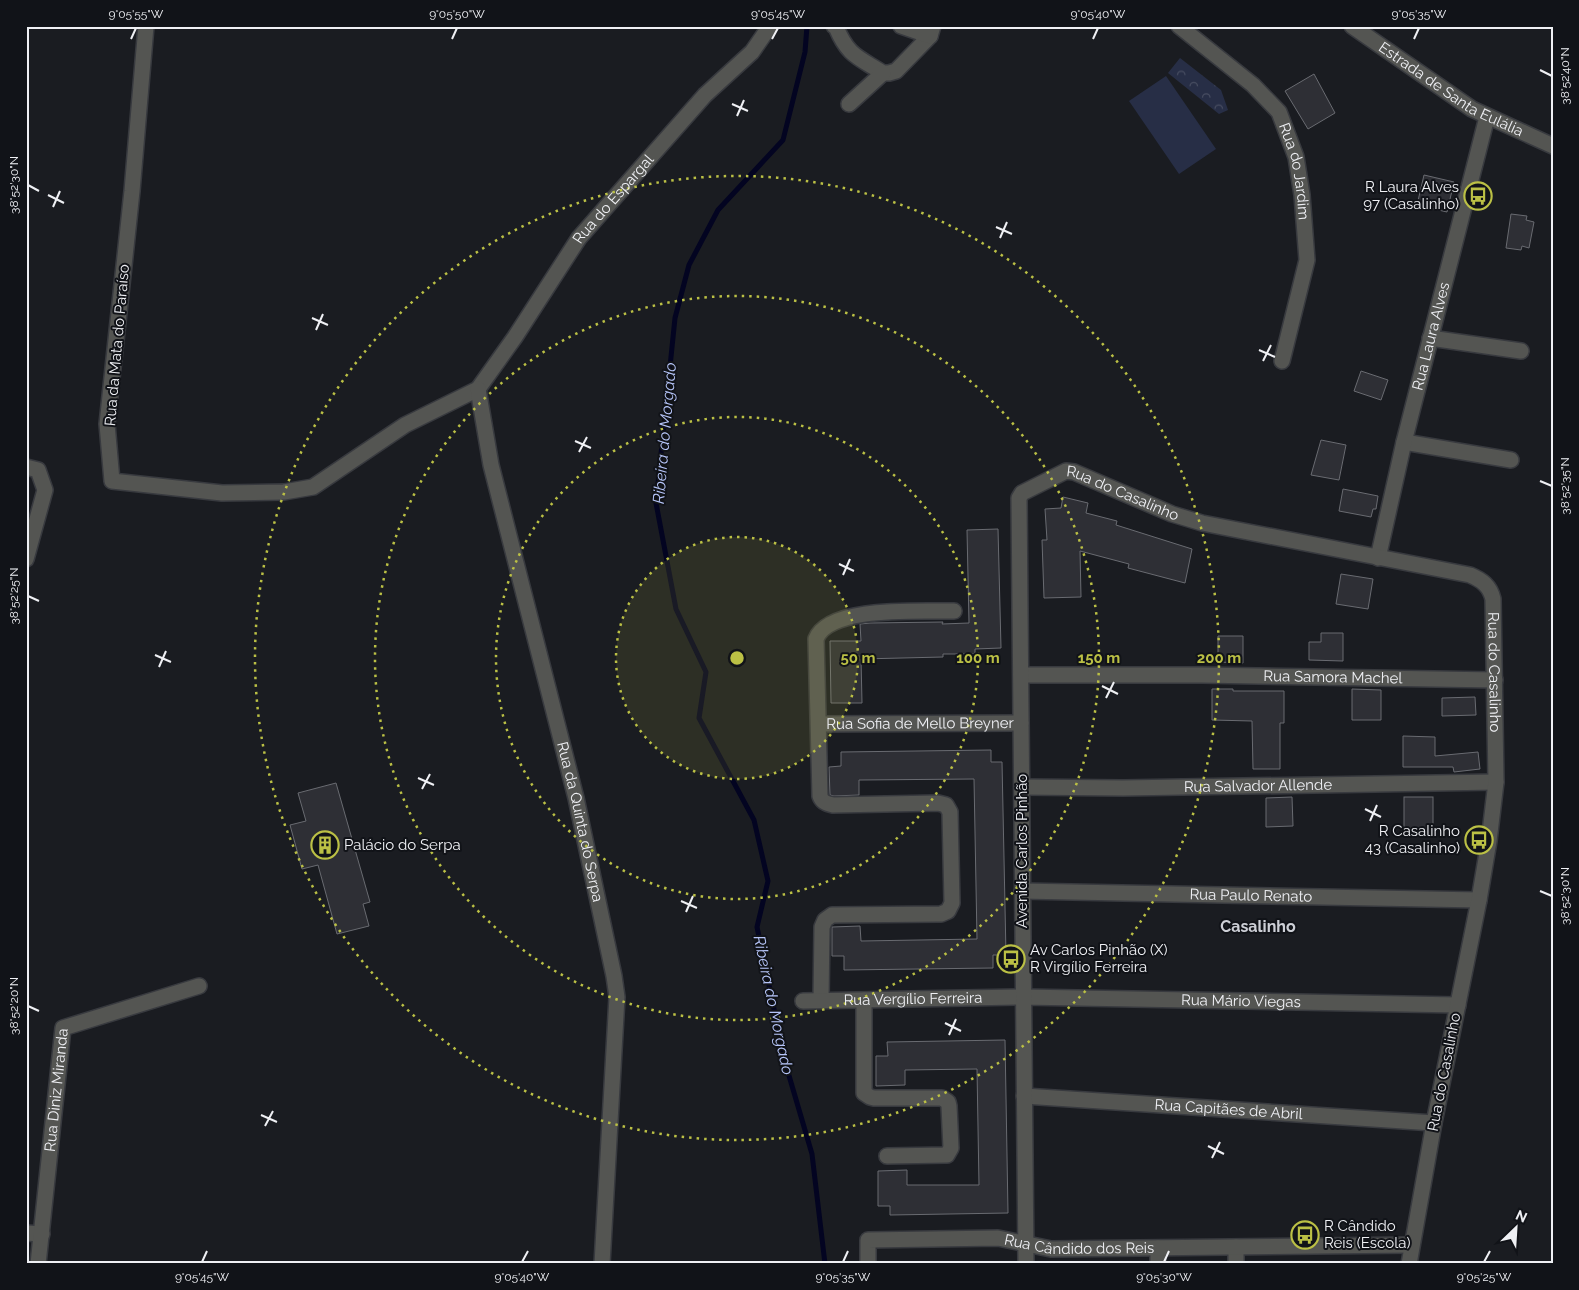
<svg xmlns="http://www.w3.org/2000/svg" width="1579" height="1290" font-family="Raleway,sans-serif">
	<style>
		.forest { fill: url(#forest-crowns) }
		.pitch { fill: #272e46 }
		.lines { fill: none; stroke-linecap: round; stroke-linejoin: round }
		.stream { stroke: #030421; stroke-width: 5 }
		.building { fill: #2e2f35; stroke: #696b71 }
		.minor-casing { stroke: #383a3f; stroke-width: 18 }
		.minor { stroke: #545552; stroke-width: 15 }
		.ticks { fill: none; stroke: #eff0f4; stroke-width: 2 }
		.ring { fill: none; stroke: #bbc045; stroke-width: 2.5; stroke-dasharray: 2.5 5 }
		.labels { text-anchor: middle; stroke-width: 4; stroke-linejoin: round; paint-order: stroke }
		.street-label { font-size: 15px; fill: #eff0f4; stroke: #111318 }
		.poi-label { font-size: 15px; fill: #eff0f4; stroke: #111318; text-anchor: start }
		.water-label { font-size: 16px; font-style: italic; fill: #b6c5f9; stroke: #111318 }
		.neighbourhood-label { font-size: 16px; font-weight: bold; fill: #cdcfd6; stroke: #111318 }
		.centre { fill: #bbc045; stroke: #111318; stroke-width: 2.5 }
		.ring-label { font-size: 15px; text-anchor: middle; font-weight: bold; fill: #bbc045; stroke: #111318; stroke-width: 4; stroke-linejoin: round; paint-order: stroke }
		.neatline { fill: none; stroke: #eff0f4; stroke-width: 2 }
		.ticks-label { font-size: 12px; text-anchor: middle; fill: #eff0f4 }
	</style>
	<defs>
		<pattern id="forest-crowns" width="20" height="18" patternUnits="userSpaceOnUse" patternTransform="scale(1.25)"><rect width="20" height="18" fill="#272e46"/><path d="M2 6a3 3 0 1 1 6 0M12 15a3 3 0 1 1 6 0" fill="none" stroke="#474d61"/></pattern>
	</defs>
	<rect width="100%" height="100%" fill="#1a1c21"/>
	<!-- forest -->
	<polygon class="forest" points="1180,58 1221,90 1228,110 1219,114 1168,73"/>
	<!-- pitch -->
	<polygon class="pitch" points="1166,76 1216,149 1179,174 1129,101"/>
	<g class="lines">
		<!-- stream -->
		<polyline class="stream" points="807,26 805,52 783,140 718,210 689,265 675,318 656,503 676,609 706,672 699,718 754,820 768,881 757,927 785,1062 812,1154 825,1264"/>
	</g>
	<!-- building -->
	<g class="building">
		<polygon points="1314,74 1335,113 1308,129 1285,91"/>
		<polygon points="1424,175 1454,182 1447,212 1417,205"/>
		<polygon points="1511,214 1527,216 1526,220 1534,222 1529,248 1522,246 1521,250 1506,248"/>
		<polygon points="1361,371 1388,380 1381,400 1354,391"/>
		<polygon points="1321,440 1346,445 1339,480 1311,475"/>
		<polygon points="1343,489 1378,496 1376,509 1373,509 1371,517 1339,511"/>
		<polygon points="1063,497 1088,503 1086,513 1117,521 1116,525 1192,549 1185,583 1128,568 1129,564 1080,551 1081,597 1044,598 1042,540 1047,540 1045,509 1061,508"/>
		<polygon points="998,529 1001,648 975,649 975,654 943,654 943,657 861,659 862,703 831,703 830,641 861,641 860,624 870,623 943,622 942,624 969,623 967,530"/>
		<polygon points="1341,574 1373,579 1368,609 1336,604"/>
		<polygon points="1321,633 1343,633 1343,661 1309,660 1309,642 1321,642"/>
		<polygon points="1218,636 1243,636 1243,663 1218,662"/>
		<polygon points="1212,689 1233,689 1233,691 1284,691 1284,723 1280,723 1280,769 1253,769 1252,721 1212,720"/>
		<polygon points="1352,689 1381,690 1381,720 1352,720"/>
		<polygon points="1475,697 1476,715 1442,716 1442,698"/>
		<polygon points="1403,736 1435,737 1435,756 1478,752 1480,769 1454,772 1453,767 1403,767"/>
		<polygon points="991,750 991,762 1002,762 1006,955 993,955 993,968 844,970 844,956 832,956 832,927 860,926 861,941 977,939 974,779 859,780 859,795 834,796 830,795 829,767 841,766 841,752"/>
		<polygon points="336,783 370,902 363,904 369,926 337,934 318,865 302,869 290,825 306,821 298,793"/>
		<polygon points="1292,797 1293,826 1266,827 1266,798"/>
		<rect x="1404" y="797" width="29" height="31"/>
		<polygon points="1005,1040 1008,1213 890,1215 890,1206 878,1206 878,1171 907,1170 907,1185 979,1185 977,1069 905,1070 905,1085 876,1086 876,1056 888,1056 887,1042"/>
	</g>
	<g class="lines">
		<!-- minor casing -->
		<g class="minor-casing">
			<g id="minor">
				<path id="s1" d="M146,26L132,191L107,424L112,481L222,493L284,492L313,487L405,425L478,389L515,337L579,238L705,95L752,52L770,26"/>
				<path d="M834,26L836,27C848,56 858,57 883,73H889L896,71L930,36L933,26"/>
				<polyline points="901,26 930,36"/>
				<path id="s2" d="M1179,26L1253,85L1279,112L1296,157L1302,195L1307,260L1282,361"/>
				<path id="s3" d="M1352,26L1472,109L1553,146"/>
				<polyline points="849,104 883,73"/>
				<polyline points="1430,338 1521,351"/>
				<path id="s4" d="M478,389L491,465L576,798L614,976L617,997L602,1264"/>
				<polyline points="1404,442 1511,460"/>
				<polyline points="26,467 38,470 45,490 26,559"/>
				<path id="s5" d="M1378,558L1404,442L1487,117"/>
				<path id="s6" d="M1021,675H1201L1495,680"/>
				<path id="s7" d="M819,724L1021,723"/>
				<path id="s8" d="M1022,787L1123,788L1496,782"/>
				<path id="s9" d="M1022,891L1479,900"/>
				<path d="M821,1000L822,927L825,920L832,915L941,914L948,911L952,903L950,812L946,805L938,803L833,805C826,804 822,802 820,796L816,639C829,605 923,612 954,611"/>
				<polyline points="864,1000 864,1093 870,1097 874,1098 942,1098 948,1102 949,1106 951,1148 947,1155 887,1156"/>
				<path id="s10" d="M803,1001L1023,997L1458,1005"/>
				<path id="s11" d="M1024,1096L1434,1123"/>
				<polyline points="26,1233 42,1234"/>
				<polyline points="1236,1247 1236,1264"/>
				<polyline points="1158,1248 1158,1264"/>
				<path id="s12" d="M38,1264L63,1028L199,986"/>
				<path id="s13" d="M868,1264V1240L998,1238L1051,1249L1411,1245"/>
				<path id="s14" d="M1026,1264L1019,498L1022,493L1066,471L1074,472L1172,514L1202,523L1470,575C1482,580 1490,586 1493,599L1496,782L1489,841L1479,900L1434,1123L1409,1264"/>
			</g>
		</g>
		<!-- minor -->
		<use href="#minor" class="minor"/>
	</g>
	<!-- ticks -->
	<path class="ticks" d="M131,39L136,28M452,39L457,28M772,39L778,28M1093,39L1098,28M1414,39L1419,28M1540,70L1552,76M732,104L748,111M737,116L744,100M28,185L39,191M48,195L64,203M53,207L60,191M996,227L1012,234M1000,238L1007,222M312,318L328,325M316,330L323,314M1259,350L1275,357M1263,361L1271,345M575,441L591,448M579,452L587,437M1540,481L1552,486M839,564L854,571M843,575L850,559M28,596L39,601M155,655L171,662M159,667L166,651M1102,686L1118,694M1106,698L1114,682M418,778L434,785M422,789L430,774M1365,809L1381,817M1370,821L1377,805M1540,891L1552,896M681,901L697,908M686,912L693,896M28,1006L39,1011M945,1023L961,1031M949,1035L956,1019M261,1115L277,1122M265,1126L273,1111M1208,1146L1224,1154M1212,1158L1220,1142M202,1262L207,1251M522,1262L528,1251M843,1262L848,1251M1164,1262L1169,1251M1484,1262L1490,1251"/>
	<!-- distance rings -->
	<circle cx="737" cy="658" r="121" fill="#bbc045" fill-opacity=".12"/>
	<g class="ring">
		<circle cx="737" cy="658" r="121"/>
		<circle cx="737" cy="658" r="241"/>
		<circle cx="737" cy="658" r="362"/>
		<circle cx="737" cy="658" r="482"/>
	</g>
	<!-- icons -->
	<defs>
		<g id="bus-ring" transform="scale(1.4375)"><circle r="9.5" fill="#111318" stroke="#bbc045" stroke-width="1.5"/><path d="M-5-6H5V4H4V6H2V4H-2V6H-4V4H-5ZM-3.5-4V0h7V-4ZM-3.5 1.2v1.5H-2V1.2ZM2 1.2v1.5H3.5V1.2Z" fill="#bbc045"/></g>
		<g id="building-ring" transform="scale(1.4375)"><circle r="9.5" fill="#111318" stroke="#bbc045" stroke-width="1.5"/><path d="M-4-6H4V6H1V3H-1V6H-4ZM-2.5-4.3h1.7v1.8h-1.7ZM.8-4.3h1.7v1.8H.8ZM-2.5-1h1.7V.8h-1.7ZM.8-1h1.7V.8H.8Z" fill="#bbc045"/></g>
	</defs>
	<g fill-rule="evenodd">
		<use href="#bus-ring" x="1478" y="196"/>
		<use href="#bus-ring" x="1479" y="840"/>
		<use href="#building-ring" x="325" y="845"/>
		<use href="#bus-ring" x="1011" y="959"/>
		<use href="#bus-ring" x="1305" y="1235"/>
	</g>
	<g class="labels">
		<!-- street labels -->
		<g class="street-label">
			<text dy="5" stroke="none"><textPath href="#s3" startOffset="118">Estrada de Santa Eulália</textPath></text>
			<text dy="5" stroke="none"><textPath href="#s2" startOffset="194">Rua do Jardim</textPath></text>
			<text dy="5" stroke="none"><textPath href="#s1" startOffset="1085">Rua do Espargal</textPath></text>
			<text dy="5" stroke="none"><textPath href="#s5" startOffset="228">Rua Laura Alves</textPath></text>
			<text transform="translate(117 345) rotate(-85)" y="5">Rua da Mata do Paraíso</text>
			<text dy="5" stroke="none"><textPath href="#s14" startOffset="882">Rua do Casalinho</textPath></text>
			<text dy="5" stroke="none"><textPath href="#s14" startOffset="1348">Rua do Casalinho</textPath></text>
			<text dy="5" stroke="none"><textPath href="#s6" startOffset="312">Rua Samora Machel</textPath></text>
			<text dy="5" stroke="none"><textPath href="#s7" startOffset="101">Rua Sofia de Mello Breyner</textPath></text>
			<text dy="5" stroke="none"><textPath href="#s8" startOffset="236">Rua Salvador Allende</textPath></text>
			<text dy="5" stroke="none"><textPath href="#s4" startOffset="445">Rua da Quinta do Serpa</textPath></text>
			<text transform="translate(1022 851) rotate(-90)" y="5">Avenida Carlos Pinhão</text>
			<text dy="5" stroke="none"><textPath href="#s9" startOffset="229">Rua Paulo Renato</textPath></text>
			<text dy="5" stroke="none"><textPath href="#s10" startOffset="110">Rua Vergílio Ferreira</textPath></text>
			<text dy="5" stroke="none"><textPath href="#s10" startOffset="438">Rua Mário Viegas</textPath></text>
			<text transform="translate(1444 1072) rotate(-79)" y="5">Rua do Casalinho</text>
			<text dy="5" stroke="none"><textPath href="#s12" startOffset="175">Rua Diniz Miranda</textPath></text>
			<text dy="5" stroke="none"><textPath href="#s11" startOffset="205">Rua Capitães de Abril</textPath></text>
			<text dy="5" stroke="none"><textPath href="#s13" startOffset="236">Rua Cândido dos Reis</textPath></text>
		</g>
		<!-- poi labels -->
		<g class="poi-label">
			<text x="1459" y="192" text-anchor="end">R Laura Alves<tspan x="1459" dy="17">97 (Casalinho)</tspan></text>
			<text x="1460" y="836" text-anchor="end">R Casalinho<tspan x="1460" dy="17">43 (Casalinho)</tspan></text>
			<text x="344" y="850">Palácio do Serpa</text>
			<text x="1030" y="955">Av Carlos Pinhão (X)<tspan x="1030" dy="17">R Virgílio Ferreira</tspan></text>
			<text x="1324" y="1231">R Cândido<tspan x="1324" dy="17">Reis (Escola)</tspan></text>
		</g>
		<!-- water labels -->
		<g class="water-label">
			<text transform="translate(664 433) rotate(-85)" y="6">Ribeira do Morgado</text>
			<text transform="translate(774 1005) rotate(78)" y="6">Ribeira do Morgado</text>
		</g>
		<!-- neighbourhood labels -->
		<g class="neighbourhood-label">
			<text x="1258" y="932">Casalinho</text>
		</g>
	</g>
	<circle cx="737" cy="658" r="8" class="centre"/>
	<g class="ring-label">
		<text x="858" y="663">50 m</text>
		<text x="978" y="663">100 m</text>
		<text x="1099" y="663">150 m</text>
		<text x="1219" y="663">200 m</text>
	</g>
	<!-- border -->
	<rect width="1579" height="1290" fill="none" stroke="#111318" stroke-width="55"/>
	<!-- north arrow -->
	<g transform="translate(1516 1228) rotate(25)" stroke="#111318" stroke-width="4" paint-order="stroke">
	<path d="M0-4L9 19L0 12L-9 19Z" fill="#eff0f4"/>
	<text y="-8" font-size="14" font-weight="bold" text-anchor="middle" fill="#eff0f4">N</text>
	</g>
	<rect x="28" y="28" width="1524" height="1234" class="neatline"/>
	<g class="ticks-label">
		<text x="136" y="18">9°05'55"W</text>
		<text x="457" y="18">9°05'50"W</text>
		<text x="778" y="18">9°05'45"W</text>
		<text x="1098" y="18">9°05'40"W</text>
		<text x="1419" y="18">9°05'35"W</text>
		<text transform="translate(1565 76) rotate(-90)" y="4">38°52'40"N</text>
		<text transform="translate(14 185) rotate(-90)" y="4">38°52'30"N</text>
		<text transform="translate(1565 486) rotate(-90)" y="4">38°52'35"N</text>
		<text transform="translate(14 596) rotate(-90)" y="4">38°52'25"N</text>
		<text transform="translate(1565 896) rotate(-90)" y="4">38°52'30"N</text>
		<text transform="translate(14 1006) rotate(-90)" y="4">38°52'20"N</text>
		<text x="202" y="1281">9°05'45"W</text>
		<text x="522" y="1281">9°05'40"W</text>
		<text x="843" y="1281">9°05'35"W</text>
		<text x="1164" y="1281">9°05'30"W</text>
		<text x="1484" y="1281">9°05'25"W</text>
	</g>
</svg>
